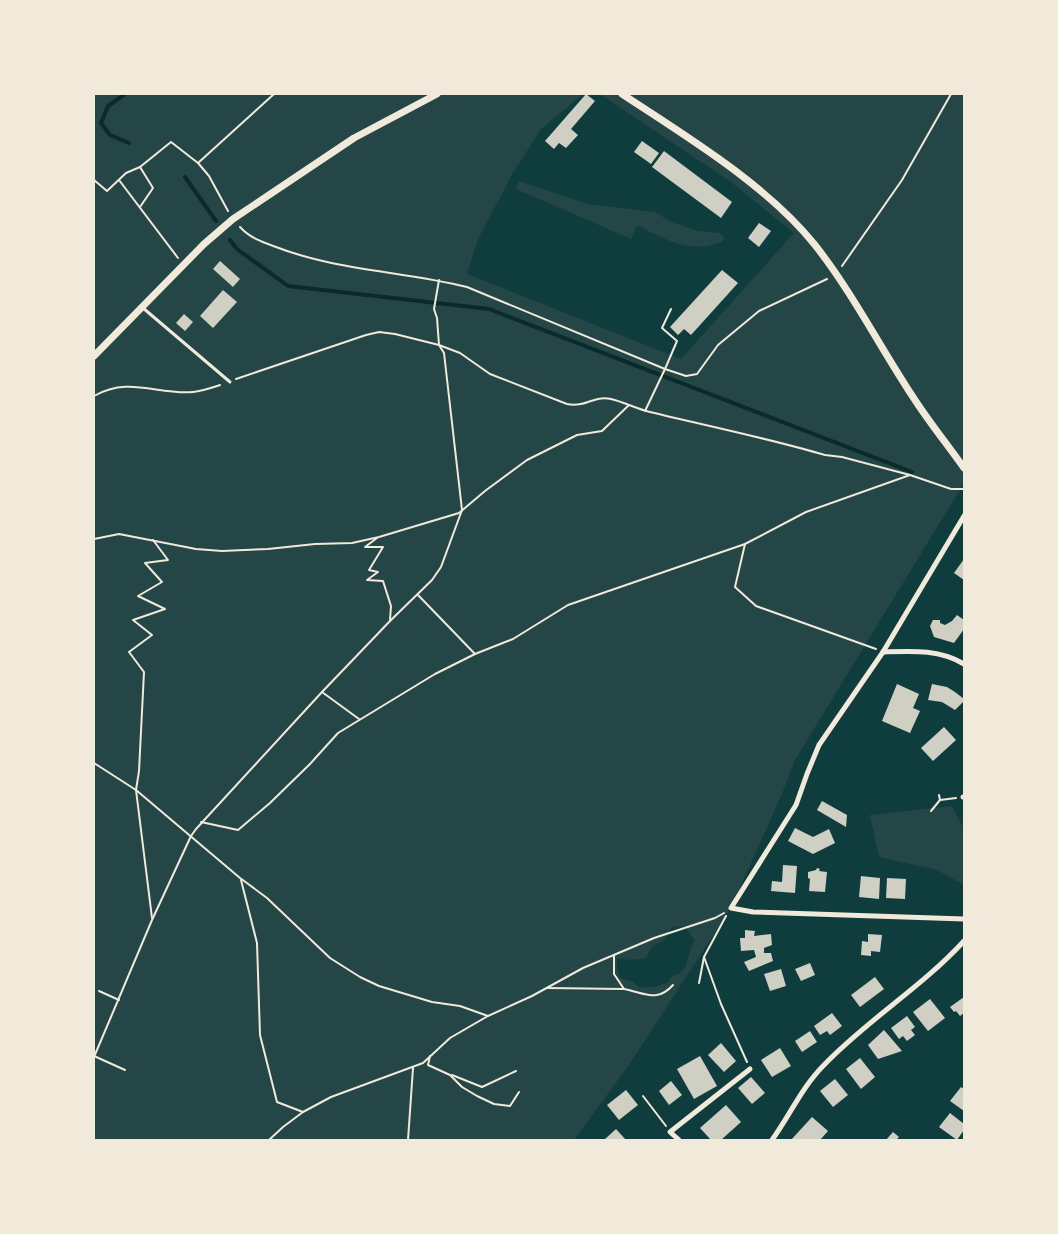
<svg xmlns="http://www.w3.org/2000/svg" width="1058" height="1234" font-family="'Times New Roman',serif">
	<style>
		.green { fill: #244646; fill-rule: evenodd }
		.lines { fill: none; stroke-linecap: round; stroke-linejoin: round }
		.stream { stroke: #0a2a2b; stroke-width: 4 }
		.building { fill: #cfcfc3 }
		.path { stroke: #f1e9da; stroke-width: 2 }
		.service { stroke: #f1e9da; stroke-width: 3 }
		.minor { stroke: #f1e9da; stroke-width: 5 }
		.tertiary { stroke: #f1e9da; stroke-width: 7 }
	</style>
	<rect width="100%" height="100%" fill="#0f3d3e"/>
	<!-- green -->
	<g class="green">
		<path d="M94,94H583L541,129L513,173L478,239L467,274L681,359L794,233L731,182L600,94H964V483L795,760L781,796L731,908L629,1065L574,1140H94ZM685,926L695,941L691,947L686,966L680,973L672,976L668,982L658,986L640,988L633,982L620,978L617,965V958L629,960L646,958L652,947L664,940L672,927Z"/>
		<path d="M518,181L588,204L655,212L671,222L698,231L719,233L724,237L722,242C717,243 712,245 707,246C681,250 659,236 637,225L631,239L629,238L516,189Z"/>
		<polygon points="952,806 964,829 964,885 937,870 879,857 870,815"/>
	</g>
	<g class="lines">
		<!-- stream -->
		<g class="stream">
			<polyline points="125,94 108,106 101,123 110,135 129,143"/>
			<polyline points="185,177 216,221"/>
			<polyline points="230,240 237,249 288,286 489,309 912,472"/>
		</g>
	</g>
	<!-- building -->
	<g class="building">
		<polygon points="586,94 595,101 571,129 578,135 566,148 559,143 554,149 545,141"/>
		<polygon points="642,141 659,153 651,164 634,152"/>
		<polygon points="664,151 732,202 721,218 652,167"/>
		<polygon points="759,223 771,231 759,247 748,238"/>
		<polygon points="220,261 240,279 233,287 213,269"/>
		<polygon points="722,270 738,283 691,335 684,329 678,335 670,327"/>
		<polygon points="223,290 237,302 213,328 200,316"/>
		<polygon points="184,314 193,322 185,331 176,323"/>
		<polygon points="964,559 964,580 954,573"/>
		<polygon points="957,615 964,620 964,629 954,643 934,637 930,626 933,620 940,620 940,623 945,625 952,621"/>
		<polygon points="897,684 919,694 913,708 920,711 910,733 882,721"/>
		<polygon points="932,684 947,687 955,692 964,699 964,701 955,710 942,702 928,700"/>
		<polygon points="944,727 956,740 933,761 921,748"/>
		<polygon points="822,801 847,815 846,827 817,810"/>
		<polygon points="795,828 813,837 829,829 835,843 813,854 788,841"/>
		<polygon points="783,865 797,866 795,893 771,891 772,881 782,882"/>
		<polygon points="817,868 820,869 819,871 827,872 825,892 809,891 810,879 808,878 808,872 816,870"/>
		<polygon points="861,876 880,878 879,899 859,897"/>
		<polygon points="887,878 906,879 905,899 886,898"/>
		<polygon points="745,930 755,931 754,936 771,934 772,945 764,948 764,953 771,953 773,961 749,971 744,962 756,957 754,950 741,951 740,938 745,938"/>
		<polygon points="868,934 882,935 880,952 871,951 871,956 861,955 862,941 868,942"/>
		<polygon points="810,963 815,975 801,981 795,969"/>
		<polygon points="781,969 786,986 770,991 764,974"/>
		<polygon points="875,977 884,989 860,1007 851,995"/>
		<polygon points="964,997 964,1013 960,1016 956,1011 954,1012 950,1007"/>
		<polygon points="930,999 945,1018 928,1031 913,1012"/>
		<polygon points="832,1013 842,1026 830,1035 827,1031 820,1035 814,1026"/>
		<polygon points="907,1016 915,1027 911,1030 915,1035 907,1041 903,1036 899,1039 891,1028"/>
		<polygon points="884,1030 902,1051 878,1059 868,1045"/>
		<polygon points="810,1031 817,1042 802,1052 795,1041"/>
		<polygon points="721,1043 736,1061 724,1072 708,1055"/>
		<polygon points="780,1048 791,1066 772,1077 761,1060"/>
		<polygon points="700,1056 717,1086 694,1099 677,1069"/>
		<polygon points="860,1058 875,1077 861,1089 846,1069"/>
		<polygon points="751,1077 765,1093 752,1104 738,1088"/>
		<polygon points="835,1079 848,1095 833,1107 820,1091"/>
		<polygon points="671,1081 682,1095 669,1105 659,1091"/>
		<polygon points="961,1087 964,1089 964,1111 950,1101"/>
		<polygon points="626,1090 638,1105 619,1120 607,1105"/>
		<polygon points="726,1105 741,1122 721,1140 711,1140 700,1128"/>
		<polygon points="950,1113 964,1124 964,1130 957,1140 939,1127"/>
		<polygon points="812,1117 828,1131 820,1140 791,1140"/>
		<polygon points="616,1129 626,1140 604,1140"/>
		<polygon points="893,1132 899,1137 896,1140 886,1140"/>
	</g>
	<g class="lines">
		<!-- path -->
		<g class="path">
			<polyline points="198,163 274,94"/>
			<polyline points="140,167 153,188 140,207"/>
			<polyline points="94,180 107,191 126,173 140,167 171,142 198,163 209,176 228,211"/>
			<polyline points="119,180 178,258"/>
			<path d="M240,227C250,238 262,242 276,247C338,271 404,271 467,287L665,369L686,376L697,374L718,345L759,311L827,279"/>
			<polyline points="842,266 902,180 951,94"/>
			<path d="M236,379L366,335L379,332L395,334L439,345L460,353L490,374L567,404C586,408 593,395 611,399C624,402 637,409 650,412C708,426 767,438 825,455L842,457L910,475L951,489H964"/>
			<path d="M94,396C129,376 157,395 193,392C203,391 211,388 220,385"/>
			<polyline points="645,411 665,369 677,341 662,328 671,309"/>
			<polyline points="377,538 365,547 383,547 369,570 378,572 367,580 383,581 391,606 390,620"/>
			<polyline points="94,539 119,534 196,549 222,551 268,549 315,544 352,543 379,537 459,513 485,491 527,460 577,435 602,431 629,405"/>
			<polyline points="745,544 735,587 756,606 876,649"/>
			<polyline points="418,595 475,654"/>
			<polyline points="322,692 359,719"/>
			<polyline points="94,763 136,790 240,878 267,898 330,958 360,977 379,986 432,1002 460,1006 488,1016"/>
			<polyline points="939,795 940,800 956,798"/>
			<polyline points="931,811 940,800"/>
			<polyline points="201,822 238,830 270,803 310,764 338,733 435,674 475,654 513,639 568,605 745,544 806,512 910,475"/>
			<polyline points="241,880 257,943 260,1035 277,1102 303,1112"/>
			<polyline points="726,916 704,957 721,1004 747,1062"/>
			<polyline points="152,918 136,790 139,771 144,672 129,652 152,635 133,620 165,609 138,596 162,582 145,563 168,560 153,540"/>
			<path d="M614,955V974L624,989C645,993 657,1003 673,985"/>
			<polyline points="699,983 704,957"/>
			<polyline points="547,988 624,989"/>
			<polyline points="99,991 119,1000"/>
			<polyline points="94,1056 125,1070"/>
			<polyline points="430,1056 428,1065 450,1075 462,1087 477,1096 494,1104 510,1106 519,1092"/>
			<polyline points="94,1057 152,920 191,836 196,829 322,692 390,621 432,580 441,567 462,510 444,353 439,345 437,318 434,309 439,280"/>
			<polyline points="452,1075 482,1087 516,1071"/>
			<polyline points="643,1096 666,1126"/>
			<polyline points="269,1140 283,1127 303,1112 331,1097 423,1063 450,1038 488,1016 532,996 583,968 654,938 715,918 724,913"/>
			<polyline points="408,1140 413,1068"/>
		</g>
		<!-- service -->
		<polyline class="service" points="143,308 230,382"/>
		<!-- minor -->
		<g class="minor">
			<polyline points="964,516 883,652 819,745 807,774 796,805 731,908 753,912 964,919"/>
			<path d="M883,652C912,651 939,649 964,664"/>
			<polyline points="963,797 964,797"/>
			<polyline points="679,1140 670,1132 750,1069"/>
			<path d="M772,1140C790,1115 802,1087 824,1065C867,1020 922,987 964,941"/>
		</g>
		<!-- tertiary -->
		<g class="tertiary">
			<path d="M622,94C686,136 767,185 815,245C852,292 880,347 913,397C929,422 947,444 964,468"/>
			<polyline points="94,356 204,244 233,219 354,138 437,94"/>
		</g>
	</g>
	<!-- border -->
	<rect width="1058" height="1234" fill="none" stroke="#f1e9da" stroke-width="190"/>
</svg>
